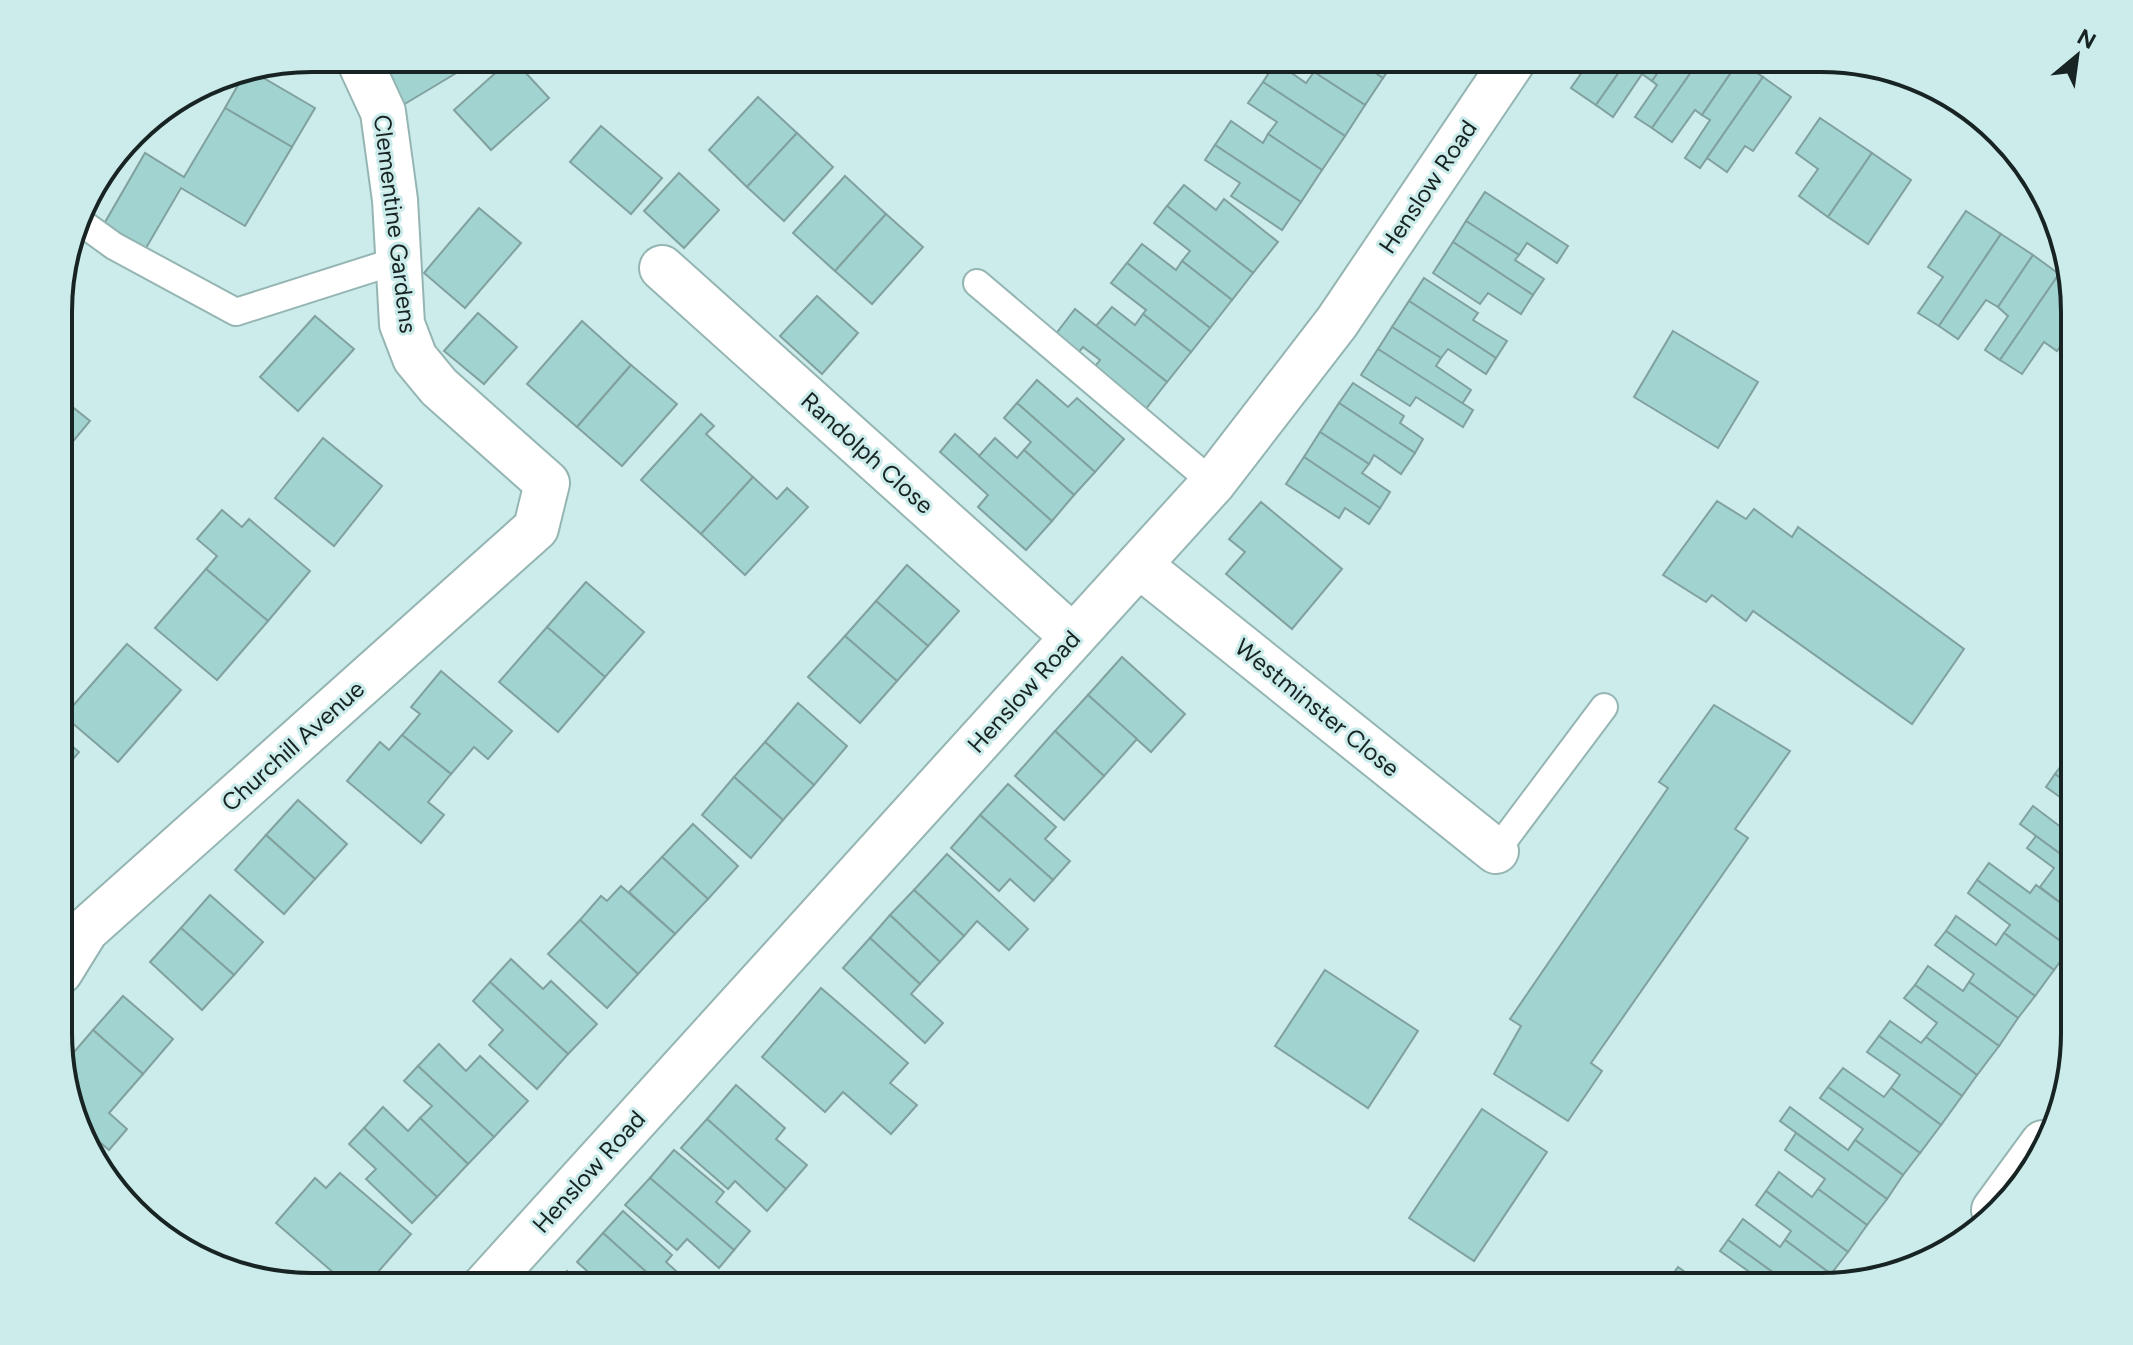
<svg xmlns="http://www.w3.org/2000/svg" width="2133" height="1345" font-family="Figtree,sans-serif">
	<style>
		.building { fill: #a1d3d0; stroke: #81a19f; stroke-width: 2 }
		.lines { fill: none; stroke-linecap: round; stroke-linejoin: round }
		.service-casing { stroke: #95b5b3; stroke-width: 30 }
		.minor-casing { stroke: #95b5b3; stroke-width: 48 }
		.service { stroke: #fff; stroke-width: 26 }
		.minor { stroke: #fff; stroke-width: 44 }
		.labels { text-anchor: middle; stroke-width: 6; stroke-linejoin: round; paint-order: stroke }
		.street-label { font-size: 24px; fill: #172423; stroke: #cbecea }
		.rim { fill: none; stroke: #172423; stroke-width: 4 }
	</style>
	<rect width="100%" height="100%" fill="#cbecea"/>
	<!-- building -->
	<g class="building">
		<polygon points="375,58 463,58 468,66 403,105"/>
		<polygon points="512,58 549,98 491,150 454,110"/>
		<polygon points="1316,58 1353,58 1383,78 1365,105 1314,72 1320,61"/>
		<polygon points="1353,58 1397,58 1383,78"/>
		<polygon points="1592,58 1629,58 1596,105 1571,88"/>
		<polygon points="1629,58 1668,58 1652,81 1642,74 1613,117 1596,105"/>
		<polygon points="1668,58 1701,58 1652,128 1635,117 1657,85 1652,81"/>
		<polygon points="1701,58 1734,58 1739,61 1702,115 1695,110 1672,142 1652,128"/>
		<polygon points="1739,61 1763,77 1700,168 1685,158 1710,120 1702,115"/>
		<polygon points="1276,62 1306,83 1314,72 1365,105 1345,136 1263,82"/>
		<polygon points="250,70 315,108 292,147 225,108 246,71"/>
		<polygon points="1763,77 1791,97 1753,151 1745,146 1727,172 1707,158"/>
		<polygon points="1263,82 1345,136 1322,170 1268,134 1277,122 1248,103"/>
		<polygon points="758,97 797,133 747,187 709,150"/>
		<polygon points="225,108 292,147 245,226 181,188 146,248 104,224 145,153 184,177"/>
		<polygon points="1820,118 1872,153 1828,217 1799,196 1818,169 1796,153"/>
		<polygon points="1231,121 1263,143 1268,134 1322,170 1301,202 1215,145"/>
		<polygon points="601,126 662,178 631,214 570,162"/>
		<polygon points="797,133 833,167 784,221 747,187"/>
		<polygon points="1215,145 1301,202 1282,230 1231,196 1240,183 1205,160"/>
		<polygon points="1872,153 1911,180 1868,244 1828,217"/>
		<polygon points="679,173 719,210 684,248 644,211"/>
		<polygon points="845,176 886,214 835,271 793,233"/>
		<polygon points="1184,185 1216,210 1224,199 1278,242 1253,273 1167,206"/>
		<polygon points="1485,192 1568,246 1557,263 1527,243 1519,255 1466,221"/>
		<polygon points="1167,206 1253,273 1232,300 1182,261 1190,251 1154,223"/>
		<polygon points="479,208 521,243 465,308 424,273"/>
		<polygon points="1966,211 2001,234 1939,326 1918,313 1943,277 1928,267"/>
		<polygon points="886,214 923,247 872,304 835,271"/>
		<polygon points="1466,221 1519,255 1515,260 1544,279 1533,295 1453,242"/>
		<polygon points="2001,234 2033,255 1998,307 1986,300 1958,339 1939,326"/>
		<polygon points="1453,242 1533,295 1521,314 1488,293 1480,304 1433,273"/>
		<polygon points="1142,244 1176,270 1182,261 1232,300 1210,328 1127,263"/>
		<polygon points="2033,255 2059,274 2000,360 1985,350 2008,316 1998,307"/>
		<polygon points="1127,263 1210,328 1191,352 1143,314 1146,310 1111,283"/>
		<polygon points="2059,274 2070,281 2074,295 2074,326 2057,351 2044,342 2022,374 2000,360"/>
		<polygon points="1424,278 1478,313 1473,320 1507,341 1496,358 1409,301"/>
		<polygon points="817,296 858,333 822,374 780,336"/>
		<polygon points="1409,301 1496,358 1486,374 1448,349 1441,358 1392,327"/>
		<polygon points="1112,307 1135,325 1143,314 1191,352 1167,382 1096,326"/>
		<polygon points="1075,309 1167,382 1141,415 1089,374 1100,360 1083,347 1078,353 1055,335"/>
		<polygon points="478,313 517,347 484,384 444,351"/>
		<polygon points="315,316 354,349 298,411 260,377"/>
		<polygon points="582,321 631,365 577,427 527,384"/>
		<polygon points="1392,327 1441,358 1436,366 1471,390 1462,404 1378,349"/>
		<polygon points="1673,331 1758,382 1718,448 1634,397"/>
		<polygon points="1378,349 1473,410 1463,427 1416,397 1410,406 1361,375"/>
		<polygon points="631,365 677,404 622,466 577,427"/>
		<polygon points="1037,380 1068,407 1077,398 1124,439 1095,472 1017,403"/>
		<polygon points="1353,383 1404,416 1400,423 1423,439 1415,453 1339,403"/>
		<polygon points="60,397 90,421 60,457"/>
		<polygon points="1017,403 1095,472 1074,495 1024,450 1031,442 1004,418"/>
		<polygon points="1339,403 1415,453 1401,474 1374,455 1369,464 1320,432"/>
		<polygon points="701,414 714,426 706,434 753,477 701,534 641,480"/>
		<polygon points="1320,432 1369,464 1362,473 1390,492 1380,508 1304,457"/>
		<polygon points="955,434 1052,521 1026,550 978,507 988,495 940,452"/>
		<polygon points="323,438 382,486 334,546 275,498"/>
		<polygon points="995,438 1017,458 1024,450 1074,495 1052,521 979,456"/>
		<polygon points="1304,457 1380,508 1369,524 1345,508 1339,518 1286,484"/>
		<polygon points="753,477 777,499 787,488 808,507 745,575 701,534"/>
		<polygon points="1717,501 1746,519 1754,509 1792,537 1798,527 1964,649 1912,724 1753,611 1746,621 1712,595 1706,602 1663,575"/>
		<polygon points="1261,502 1342,569 1292,629 1226,574 1245,552 1229,539"/>
		<polygon points="222,510 242,527 249,519 310,571 268,621 206,569 217,556 197,539"/>
		<polygon points="907,565 959,611 928,646 876,601"/>
		<polygon points="206,569 268,621 217,680 155,628"/>
		<polygon points="586,582 644,632 605,677 547,627"/>
		<polygon points="876,601 928,646 897,681 845,636"/>
		<polygon points="547,627 605,677 558,732 499,682"/>
		<polygon points="845,636 897,681 860,723 808,677"/>
		<polygon points="127,644 181,690 118,762 64,716"/>
		<polygon points="1122,657 1185,714 1151,752 1088,695"/>
		<polygon points="441,671 512,731 488,759 474,747 451,774 402,735 420,714 411,707"/>
		<polygon points="1088,695 1137,739 1104,776 1055,731"/>
		<polygon points="798,703 847,746 814,785 765,742"/>
		<polygon points="1714,705 1790,751 1735,829 1748,838 1591,1063 1602,1071 1568,1121 1494,1074 1521,1026 1510,1019 1668,788 1659,782"/>
		<polygon points="1055,731 1104,776 1064,820 1015,776"/>
		<polygon points="402,735 451,774 428,802 444,815 421,843 347,781 380,742 389,750"/>
		<polygon points="60,736 79,752 60,774"/>
		<polygon points="765,742 814,785 783,820 734,777"/>
		<polygon points="2066,759 2074,766 2074,788 2055,774"/>
		<polygon points="2055,774 2074,788 2074,807 2046,787"/>
		<polygon points="734,777 783,820 751,858 702,815"/>
		<polygon points="1008,784 1056,827 1045,839 1070,861 1053,880 980,815"/>
		<polygon points="298,800 347,844 315,879 266,835"/>
		<polygon points="2033,806 2074,837 2074,864 2020,824"/>
		<polygon points="980,815 1053,880 1034,901 1010,879 999,891 951,848"/>
		<polygon points="693,824 738,866 708,899 662,857"/>
		<polygon points="266,835 315,879 284,914 235,870"/>
		<polygon points="2036,836 2074,864 2074,913 2040,887 2054,868 2027,848"/>
		<polygon points="947,854 1028,929 1009,950 977,921 964,936 914,890"/>
		<polygon points="662,857 708,899 675,934 629,892"/>
		<polygon points="1989,863 2030,893 2036,885 2074,913 2074,942 2070,948 1977,880"/>
		<polygon points="1977,880 2070,948 2054,970 2004,933 2010,925 1968,893"/>
		<polygon points="621,886 675,934 638,974 580,920 601,896 607,901"/>
		<polygon points="914,890 964,936 940,962 890,915"/>
		<polygon points="210,895 263,942 234,975 181,928"/>
		<polygon points="890,915 940,962 920,984 870,938"/>
		<polygon points="1956,916 1996,945 2004,933 2054,970 2035,996 1946,931"/>
		<polygon points="580,920 638,974 607,1008 548,954"/>
		<polygon points="181,928 234,975 202,1010 150,962"/>
		<polygon points="1946,931 2035,996 2018,1018 1969,982 1974,974 1935,945"/>
		<polygon points="870,938 920,984 911,994 943,1023 925,1043 843,968"/>
		<polygon points="511,959 543,989 551,981 597,1024 568,1054 490,982"/>
		<polygon points="1928,966 1963,991 1969,982 2018,1018 1999,1046 1915,985"/>
		<polygon points="1325,970 1418,1031 1368,1108 1275,1046"/>
		<polygon points="490,982 568,1054 537,1089 489,1045 503,1030 473,1001"/>
		<polygon points="1915,985 1999,1046 1977,1075 1926,1037 1937,1023 1904,998"/>
		<polygon points="821,988 908,1063 890,1083 917,1105 891,1134 843,1092 825,1112 762,1057"/>
		<polygon points="123,996 173,1039 143,1074 93,1030"/>
		<polygon points="1890,1021 1921,1043 1926,1037 1977,1075 1962,1096 1879,1036"/>
		<polygon points="93,1030 143,1074 109,1113 127,1129 109,1150 83,1128 68,1085 76,1076 63,1065"/>
		<polygon points="1879,1036 1962,1096 1941,1125 1891,1088 1900,1075 1867,1052"/>
		<polygon points="439,1044 466,1071 480,1056 528,1101 494,1137 418,1066"/>
		<polygon points="418,1066 494,1137 468,1164 420,1118 432,1106 404,1081"/>
		<polygon points="1843,1068 1884,1097 1891,1088 1941,1125 1920,1153 1828,1087"/>
		<polygon points="736,1085 785,1128 776,1139 807,1165 786,1189 707,1119"/>
		<polygon points="1828,1087 1920,1153 1903,1175 1855,1140 1863,1129 1820,1098"/>
		<polygon points="383,1107 408,1131 420,1118 468,1164 437,1197 364,1128"/>
		<polygon points="1790,1107 1848,1150 1855,1140 1903,1175 1887,1199 1780,1121"/>
		<polygon points="1482,1109 1547,1152 1474,1261 1409,1218"/>
		<polygon points="707,1119 786,1189 767,1211 735,1181 728,1189 681,1148"/>
		<polygon points="364,1128 437,1197 412,1223 366,1179 376,1169 349,1144"/>
		<polygon points="1796,1133 1887,1199 1867,1225 1818,1189 1825,1179 1785,1150"/>
		<polygon points="674,1150 724,1192 716,1202 750,1231 734,1250 650,1178"/>
		<polygon points="97,1163 114,1179 110,1183 101,1174"/>
		<polygon points="1779,1172 1812,1197 1818,1189 1867,1225 1848,1252 1766,1191"/>
		<polygon points="340,1173 411,1234 365,1287 350,1287 276,1223 315,1178 326,1188"/>
		<polygon points="650,1178 734,1250 719,1268 687,1239 677,1250 625,1205"/>
		<polygon points="1766,1191 1848,1252 1831,1274 1785,1240 1791,1231 1756,1205"/>
		<polygon points="623,1211 672,1255 666,1262 694,1287 663,1287 603,1233"/>
		<polygon points="1743,1219 1780,1247 1785,1240 1831,1274 1822,1286 1792,1286 1728,1240"/>
		<polygon points="603,1233 663,1287 605,1287 577,1262"/>
		<polygon points="1728,1240 1792,1286 1752,1287 1758,1278 1720,1251"/>
		<polygon points="1678,1267 1706,1287 1664,1287"/>
		<polygon points="567,1271 586,1287 554,1287"/>
	</g>
	<g class="lines">
		<!-- service casing -->
		<g class="service-casing">
			<g id="service">
				<polyline points="78,220 114,246 236,312 399,260"/>
				<polyline points="977,283 1213,483"/>
				<polyline points="1496,851 1604,707"/>
			</g>
		</g>
		<!-- minor casing -->
		<g class="minor-casing">
			<g id="minor">
				<polyline points="662,268 1073,637"/>
				<polyline points="1139,565 1496,851"/>
				<polyline points="60,972 86,930 536,528 547,483 439,387 415,358 402,324 395,200 383,112 358,58"/>
				<polyline points="1994,1210 2043,1143"/>
				<polyline points="484,1287 1213,483 1337,322 1515,58"/>
			</g>
		</g>
		<!-- service -->
		<use href="#service" class="service"/>
		<!-- minor -->
		<use href="#minor" class="minor"/>
	</g>
	<g class="labels">
		<!-- street labels -->
		<g class="street-label">
			<text transform="translate(1428 187) rotate(-56)" y="8">Henslow Road</text>
			<text transform="translate(395 224) rotate(83)" y="8">Clementine Gardens</text>
			<text transform="translate(867 453) rotate(42)" y="8">Randolph Close</text>
			<text transform="translate(1024 692) rotate(-48)" y="8">Henslow Road</text>
			<text transform="translate(1317 708) rotate(39)" y="8">Westminster Close</text>
			<text transform="translate(293 746) rotate(-42)" y="8">Churchill Avenue</text>
			<text transform="translate(589 1172) rotate(-48)" y="8">Henslow Road</text>
		</g>
	</g>
	<!-- crop -->
	<path d="M0 0H2133V1345H0ZM312 72H1821A240 240 0 0 1 2061 312V1033A240 240 0 0 1 1821 1273H312A240 240 0 0 1 72 1033V312A240 240 0 0 1 312 72Z" fill="#cbecea" fill-rule="evenodd"/>
	<path class="rim" d="M312 72H1821A240 240 0 0 1 2061 312V1033A240 240 0 0 1 1821 1273H312A240 240 0 0 1 72 1033V312A240 240 0 0 1 312 72Z"/>
	<!-- north arrow -->
	<g transform="translate(2077 56) rotate(29)" stroke="#cbecea" stroke-width="6" paint-order="stroke">
	<path d="M0-6L14 30L0 20L-14 30Z" fill="#172423"/>
	<text y="-12" font-size="22" font-weight="bold" text-anchor="middle" fill="#172423">N</text>
	</g>
</svg>
